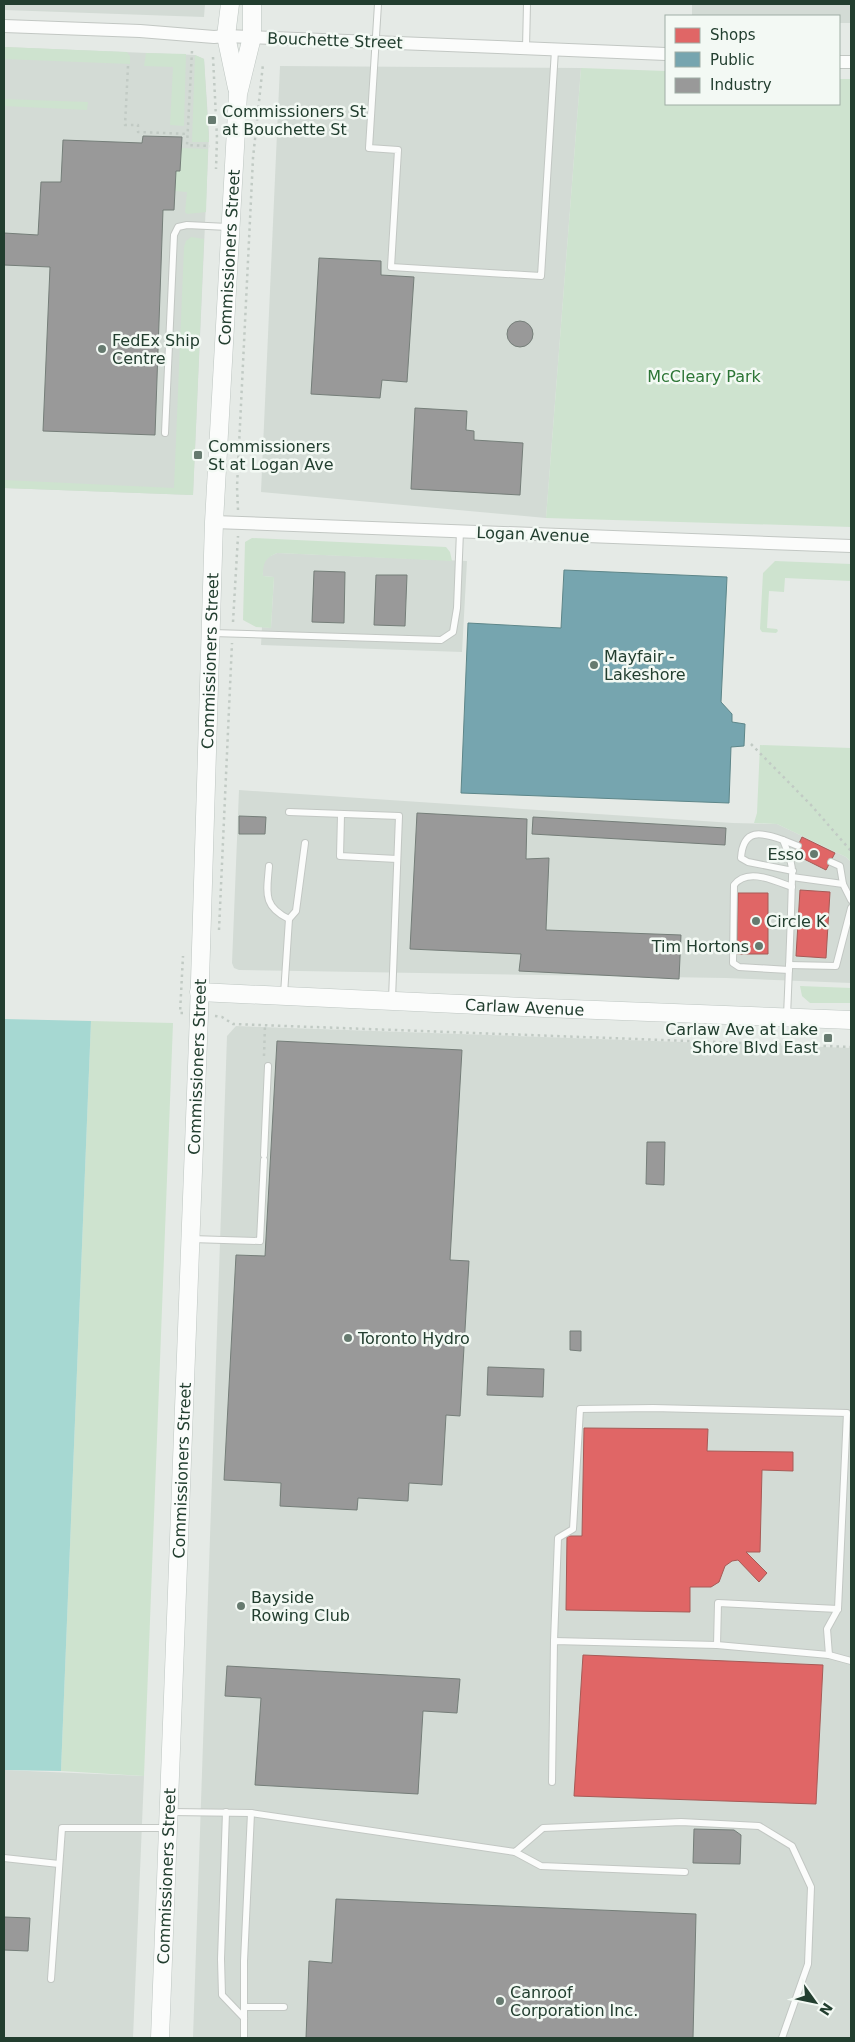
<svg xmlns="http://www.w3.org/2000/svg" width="855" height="2042" font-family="'DejaVu Sans',sans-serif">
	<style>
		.built { fill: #d3dbd5 }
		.green { fill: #cee3cf }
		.water { fill: #a6d8d2 }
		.shops { fill: #e06666; stroke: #a75a56 }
		.public { fill: #76a5af; stroke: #5d8689 }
		.industry { fill: #999; stroke: #757e79 }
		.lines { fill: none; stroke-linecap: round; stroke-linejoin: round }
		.lane-casing { stroke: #c2c7c3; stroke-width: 8 }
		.street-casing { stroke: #c2c7c3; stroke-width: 14 }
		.secondary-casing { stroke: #bec6c2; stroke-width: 19 }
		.path { stroke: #c1cac4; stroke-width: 2.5; stroke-dasharray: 2.5 4; stroke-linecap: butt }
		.lane { stroke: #fbfcfb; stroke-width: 6 }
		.street { stroke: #fbfcfb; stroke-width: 12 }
		.secondary { stroke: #fbfcfb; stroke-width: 18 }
		.poi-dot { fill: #667a6f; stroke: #f3f9f4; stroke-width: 2 }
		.labels { text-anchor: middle; stroke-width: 5; stroke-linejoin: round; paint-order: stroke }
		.street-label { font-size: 16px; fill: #223e2f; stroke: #f3f9f4 }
		.poi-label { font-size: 16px; fill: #223e2f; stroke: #f3f9f4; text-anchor: start }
		.park-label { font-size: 16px; fill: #2c7535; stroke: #f3f9f4 }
	</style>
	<rect width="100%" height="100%" fill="#e5eae6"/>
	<!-- built -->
	<g class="built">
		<polygon points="4,4 205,4 204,17 4,10"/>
		<polygon points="692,4 851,4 851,23 839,23 839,16 692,16"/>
		<polygon points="4,47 195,55 204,59 209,134 193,495 4,488"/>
		<polygon points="280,66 581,68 546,518 261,492"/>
		<polygon points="277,553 467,561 462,652 261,645 262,627 271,628 274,577 263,576 263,562 268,557"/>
		<polygon points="239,790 733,823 777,824 846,857 851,862 851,983 726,978 239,970 234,968 232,963"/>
		<polygon points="236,1026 851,1048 851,2038 193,2038 227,1036"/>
		<polygon points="4,1770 144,1776 133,2038 4,2038"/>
	</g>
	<!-- green -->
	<g class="green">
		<polygon points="4,47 127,52 130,56 130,64 4,59"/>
		<polygon points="146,53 186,54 184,126 170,125 173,67 144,66"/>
		<polygon points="195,55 204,59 209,142 192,142"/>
		<polygon points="581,68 666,71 666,104 839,104 839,79 851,79 851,527 546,518"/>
		<polygon points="4,99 88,102 87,110 4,106"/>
		<polygon points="181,148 208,149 206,212 187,214 185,212 187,192 175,191 176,171 180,170"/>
		<polygon points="191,237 204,239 193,495 4,488 4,480 174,488 184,247 186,241"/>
		<path d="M252,538L446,547L450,552L452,561L277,553C265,558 263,563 263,576L274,577L271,628L256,627L243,620L245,542Z"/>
		<polygon points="775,561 851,564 851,581 785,578 784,592 769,591 767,628 777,629 778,631 776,633 762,632 760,629 763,573"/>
		<polygon points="760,745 851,748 851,862 846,857 777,824 754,823 757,813"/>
		<polygon points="800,986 851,988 851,1003 810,1003 802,996"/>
		<polygon points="91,1021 173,1023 144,1776 61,1771"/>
	</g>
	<!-- water -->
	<polygon class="water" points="4,1019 91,1021 61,1771 4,1770"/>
	<!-- shops -->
	<g class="shops">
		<polygon points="802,837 835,853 826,870 794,854"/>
		<polygon points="800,890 830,892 826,958 796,956"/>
		<polygon points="738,893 768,893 768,954 737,954"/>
		<polygon points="584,1428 708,1429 707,1451 793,1452 793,1471 762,1470 760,1552 746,1552 767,1573 759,1582 738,1560 732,1561 725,1566 719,1582 711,1587 690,1587 690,1612 566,1610 567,1536 582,1536"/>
		<polygon points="583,1655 823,1665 816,1804 574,1796"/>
	</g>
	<!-- public -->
	<polygon class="public" points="564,570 727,577 721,702 732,714 732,722 745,724 744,746 731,747 729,803 461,793 468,623 561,628"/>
	<!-- industry -->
	<g class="industry">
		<polygon points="143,136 182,137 180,171 176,171 174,210 163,210 155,435 43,431 50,267 4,265 4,233 38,235 41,182 61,182 63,140 142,143"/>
		<polygon points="319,258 381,261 381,275 414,277 407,382 382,380 380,398 311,394"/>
		<circle cx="520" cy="334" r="13"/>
		<polygon points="415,408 467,411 466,430 474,431 474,440 523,443 520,495 411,489"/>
		<polygon points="314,571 345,572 344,623 312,622"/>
		<polygon points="376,575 407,575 405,626 374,625"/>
		<polygon points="417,813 527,819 526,859 549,858 546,930 681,935 679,979 519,971 521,954 410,949"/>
		<polygon points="239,816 266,817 265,834 239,834"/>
		<polygon points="533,817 726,828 725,845 532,834"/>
		<polygon points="277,1041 462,1050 450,1260 469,1261 460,1416 446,1415 442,1485 409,1483 408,1501 358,1498 357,1510 280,1506 281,1483 224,1480 236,1255 265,1256"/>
		<polygon points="647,1142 665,1142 664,1185 646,1184"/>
		<polygon points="570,1331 581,1331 581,1351 570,1350"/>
		<polygon points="488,1367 544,1369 543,1397 487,1395"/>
		<polygon points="227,1666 460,1679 457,1713 423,1711 418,1794 255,1785 261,1698 225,1696"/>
		<polygon points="694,1829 734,1830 741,1835 740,1864 693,1863"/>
		<polygon points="336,1899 696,1914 693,2038 306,2038 309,1961 332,1963"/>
		<polygon points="4,1917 30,1918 28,1951 4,1950"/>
	</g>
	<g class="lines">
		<!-- lane casing -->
		<g class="lane-casing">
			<g id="lane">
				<polyline points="378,4 369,148 398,150 391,267 541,276 555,50"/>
				<polyline points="526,48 527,4"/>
				<polyline points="165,433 174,235 178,227 187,225 228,227"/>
				<polyline points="212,633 441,640 453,632 457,608 460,531"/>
				<polyline points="289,812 399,816 392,999"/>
				<polyline points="341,815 340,856 397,859"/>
				<polyline points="783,840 798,846"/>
				<polyline points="831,862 840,866 843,884"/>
				<path d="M269,866C267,892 262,906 289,919"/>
				<polyline points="792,877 843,884 851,900"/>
				<polyline points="789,965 836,966 851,908"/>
				<path d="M789,970L739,967L733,963L734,885C747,867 775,881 792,887"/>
				<polyline points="284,994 289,919 296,911 305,843"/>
				<path d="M787,1016C789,969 791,923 792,877C793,863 788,853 783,840C761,832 743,828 741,858L748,862L793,871"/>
				<polyline points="264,1155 268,1066"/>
				<polyline points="191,1239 260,1241 264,1160"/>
				<polyline points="554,1641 558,1538 573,1529 580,1409 653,1408 847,1413 838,1609 827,1629 829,1655"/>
				<polyline points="717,1645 718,1603 838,1609"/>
				<polyline points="552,1782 554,1641 717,1645 829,1655 851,1661"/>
				<polyline points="169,1812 251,1813 515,1852 543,1828 681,1822 759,1826 792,1846 811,1887 808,1964 782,2038"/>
				<polyline points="226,1812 221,1959 222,1995 244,2018"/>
				<polyline points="515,1852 541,1866 685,1872"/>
				<polyline points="4,1858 59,1864"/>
				<polyline points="51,1979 62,1828 166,1828"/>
				<polyline points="244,2007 284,2007"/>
				<polyline points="244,2038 244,1961 251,1813"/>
			</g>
		</g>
		<!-- street casing -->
		<g class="street-casing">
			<g id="street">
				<polyline points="4,26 140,31 214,37 226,36 666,54"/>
				<polyline points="839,62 851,62"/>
				<polyline points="214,522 851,546"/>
			</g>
		</g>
		<!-- secondary casing -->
		<g class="secondary-casing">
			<g id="secondary">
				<polyline points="230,4 226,36 237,88"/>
				<path id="s1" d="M199,992L545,1008L851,1020"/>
				<path id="s2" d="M160,2038L199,1014L214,522L238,94L252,37V4"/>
			</g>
		</g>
		<!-- path -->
		<g class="path">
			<polyline points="192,51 187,145 210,146"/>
			<polyline points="213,57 217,138 216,169"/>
			<polyline points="128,66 125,125 138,125 138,132 188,134"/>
			<polyline points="238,510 237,487 253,158 263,64"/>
			<polyline points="233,622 238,536"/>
			<polyline points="751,744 811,805 851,851"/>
			<polyline points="219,930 232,643"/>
			<polyline points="183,1013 180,1013 183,956"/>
			<polyline points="215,1016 222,1017 233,1024 851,1047"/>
			<polyline points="264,1056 265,1025"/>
		</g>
		<!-- lane -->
		<use href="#lane" class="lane"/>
		<!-- street -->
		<use href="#street" class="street"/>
		<!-- secondary -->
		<use href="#secondary" class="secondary"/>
	</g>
	<!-- markers -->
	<g class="poi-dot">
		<rect x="207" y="115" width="10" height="10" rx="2.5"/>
		<circle cx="102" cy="349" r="5"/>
		<rect x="193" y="450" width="10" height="10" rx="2.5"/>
		<circle cx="594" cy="665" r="5"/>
		<circle cx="814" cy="854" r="5"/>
		<circle cx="756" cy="921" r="5"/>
		<circle cx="759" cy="946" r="5"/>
		<rect x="823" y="1033" width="10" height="10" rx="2.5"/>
		<circle cx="348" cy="1338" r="5"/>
		<circle cx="241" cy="1606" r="5"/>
		<circle cx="500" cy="2001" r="5"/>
	</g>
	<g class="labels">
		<!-- street labels -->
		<g class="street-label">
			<text transform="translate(335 40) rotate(2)" y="6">Bouchette Street</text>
			<text dy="6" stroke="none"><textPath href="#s2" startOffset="1782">Commissioners Street</textPath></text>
			<text transform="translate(533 534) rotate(2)" y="6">Logan Avenue</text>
			<text dy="6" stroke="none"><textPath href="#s2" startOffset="1378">Commissioners Street</textPath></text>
			<text dy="6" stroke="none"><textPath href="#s1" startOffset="326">Carlaw Avenue</textPath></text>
			<text dy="6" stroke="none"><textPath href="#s2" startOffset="972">Commissioners Street</textPath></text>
			<text dy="6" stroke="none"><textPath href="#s2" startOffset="568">Commissioners Street</textPath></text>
			<text dy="6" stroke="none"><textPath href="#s2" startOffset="162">Commissioners Street</textPath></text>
		</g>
		<!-- poi labels -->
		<g class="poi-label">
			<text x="222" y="117">Commissioners St<tspan x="222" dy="18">at Bouchette St</tspan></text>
			<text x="112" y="346">FedEx Ship<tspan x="112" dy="18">Centre</tspan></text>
			<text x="208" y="452">Commissioners<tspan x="208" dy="18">St at Logan Ave</tspan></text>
			<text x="604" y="662">Mayfair -<tspan x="604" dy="18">Lakeshore</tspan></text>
			<text x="804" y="860" text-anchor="end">Esso</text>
			<text x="766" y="927">Circle K</text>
			<text x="749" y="952" text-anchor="end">Tim Hortons</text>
			<text x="818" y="1035" text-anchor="end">Carlaw Ave at Lake<tspan x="818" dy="18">Shore Blvd East</tspan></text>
			<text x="358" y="1344">Toronto Hydro</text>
			<text x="251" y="1603">Bayside<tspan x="251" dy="18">Rowing Club</tspan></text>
			<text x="510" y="1998">Canroof<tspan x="510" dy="18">Corporation Inc.</tspan></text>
		</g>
		<!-- park labels -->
		<g class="park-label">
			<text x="704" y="382">McCleary Park</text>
		</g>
	</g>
	<!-- border -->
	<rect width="855" height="2042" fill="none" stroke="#223e2f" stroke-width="10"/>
	<!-- legend -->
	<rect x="665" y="15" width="175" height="90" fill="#f3f9f4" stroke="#9faea5"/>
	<rect x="675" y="28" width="25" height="15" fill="#e06666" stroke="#9faea5"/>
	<text x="710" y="40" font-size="15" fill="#223e2f">Shops</text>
	<rect x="675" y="52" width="25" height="15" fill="#76a5af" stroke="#9faea5"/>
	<text x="710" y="65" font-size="15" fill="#223e2f">Public</text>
	<rect x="675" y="78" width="25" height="15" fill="#999999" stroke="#9faea5"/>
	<text x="710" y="90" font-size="15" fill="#223e2f">Industry</text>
	<!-- north arrow -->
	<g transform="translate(815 2002) rotate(123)" stroke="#f3f9f4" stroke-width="4" paint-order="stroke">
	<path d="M0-4L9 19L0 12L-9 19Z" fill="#223e2f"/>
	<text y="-8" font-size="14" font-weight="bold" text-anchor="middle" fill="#223e2f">N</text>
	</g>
</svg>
